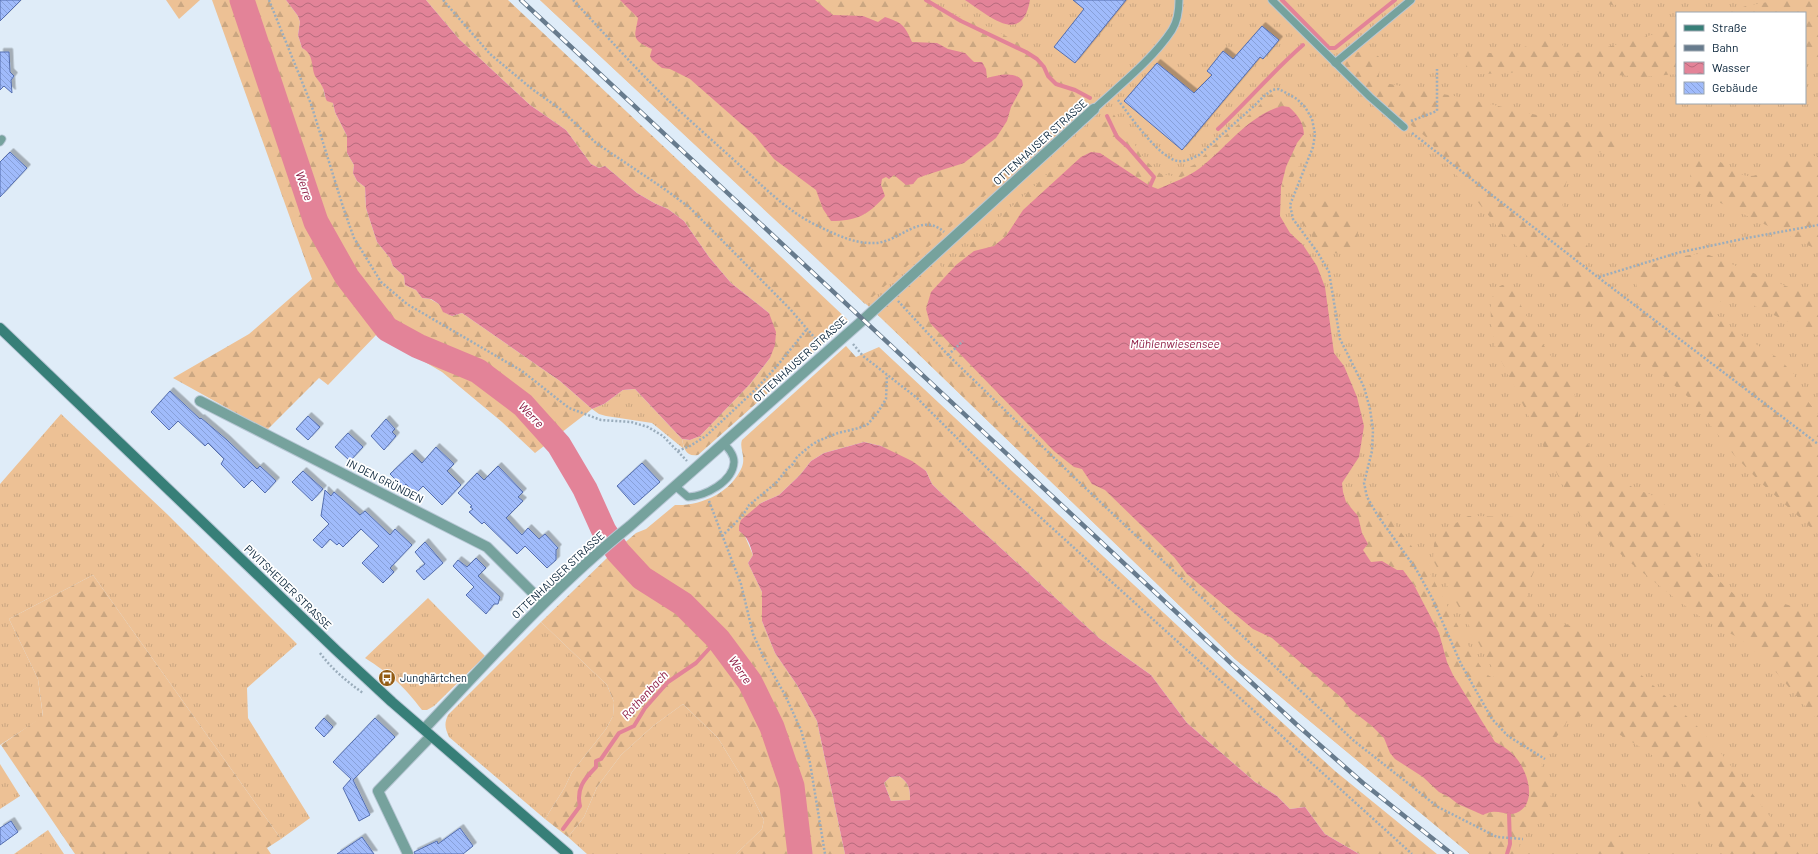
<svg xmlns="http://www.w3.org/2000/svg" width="1818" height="854" font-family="Barlow,sans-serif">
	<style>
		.grass { fill: url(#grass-tufts); fill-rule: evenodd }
		.forest { fill: url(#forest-firs) }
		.water { fill: url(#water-waves); fill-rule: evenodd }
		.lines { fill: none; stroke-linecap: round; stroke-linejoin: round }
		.stream { stroke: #e38398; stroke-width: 4 }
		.river { stroke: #e38398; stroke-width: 25 }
		.building { fill: url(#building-back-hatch); stroke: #546eaf; filter: url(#shadow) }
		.service-casing { stroke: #b8c7d5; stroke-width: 9 }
		.minor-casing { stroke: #b8c7d5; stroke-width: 12 }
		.secondary-casing { stroke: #b8c7d5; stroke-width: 12 }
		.path { stroke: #9badbc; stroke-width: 2.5; stroke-dasharray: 2 2; stroke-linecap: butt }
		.service { stroke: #76a29d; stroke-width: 7 }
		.minor { stroke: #76a29d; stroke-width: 10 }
		.secondary { stroke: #377f78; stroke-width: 10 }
		.rail-casing { stroke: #677b8d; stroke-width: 4.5 }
		.rail { stroke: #fff; stroke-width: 3; stroke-dasharray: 9; stroke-linecap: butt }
		.labels { text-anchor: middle; stroke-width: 3.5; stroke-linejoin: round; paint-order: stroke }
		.street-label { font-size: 11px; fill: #052036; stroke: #fff }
		.poi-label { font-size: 11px; fill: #052036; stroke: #fff; text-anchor: start }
		.water-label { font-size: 12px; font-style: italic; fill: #8c1941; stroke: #fff }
	</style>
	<defs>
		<pattern id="grass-tufts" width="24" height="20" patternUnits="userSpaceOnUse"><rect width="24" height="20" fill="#edc195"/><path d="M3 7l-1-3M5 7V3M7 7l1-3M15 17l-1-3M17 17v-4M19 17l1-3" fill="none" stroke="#caa681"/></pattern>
		<pattern id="forest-firs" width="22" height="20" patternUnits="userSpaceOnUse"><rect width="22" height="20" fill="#edc195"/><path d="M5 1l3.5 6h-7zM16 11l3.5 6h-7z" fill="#caa681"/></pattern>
		<pattern id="water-waves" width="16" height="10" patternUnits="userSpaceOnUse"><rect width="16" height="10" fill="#e38398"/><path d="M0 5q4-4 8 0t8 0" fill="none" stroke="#b66b7d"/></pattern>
		<pattern id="building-back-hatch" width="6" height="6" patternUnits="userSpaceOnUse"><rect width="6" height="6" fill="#a0bbfb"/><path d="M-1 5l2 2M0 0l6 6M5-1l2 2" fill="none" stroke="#88a0d8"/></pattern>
		<filter id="shadow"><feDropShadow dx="3.5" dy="-3.5" stdDeviation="0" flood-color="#0004"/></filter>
	</defs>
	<rect width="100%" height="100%" fill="#dfecf8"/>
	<!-- grass -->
	<g class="grass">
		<path d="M540,0H1818V854H1470L1235,659L880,317ZM1677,13H1805V103H1677Z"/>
		<polygon points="635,389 682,439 684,449 652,423 606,416 599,414 592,409 604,404 623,390"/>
		<polygon points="61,414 167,514 297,644 247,688 248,718 310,818 281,839 93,575 9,619 38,679 43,717 0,745 0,484"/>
		<path d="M428,598L485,656L434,706L427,710H422C404,686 390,674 365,658Z"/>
		<path d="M541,622L607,685L614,702L613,716L606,729L572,772L565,787L545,819L449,737C445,728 444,724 448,715Z"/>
		<polygon points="683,704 718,738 743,779 764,820 762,829 736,854 587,854 568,837 584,817 597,787 621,755 653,726"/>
		<polygon points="0,764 20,796 0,809"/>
		<polygon points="48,830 64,854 14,854"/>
	</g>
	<!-- forest -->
	<g class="forest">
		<polygon points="166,0 200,0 179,19"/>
		<polygon points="212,0 286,0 298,16 300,22 298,35 302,48 308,51 312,60 315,75 323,87 325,97 333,103 335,112 347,136 347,153 354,165 353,173 357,181 365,187 366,208 377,242 390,258 393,266 404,276 405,285 416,290 422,298 430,299 439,304 444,312 452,316 462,313 560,381 592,409 535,453 502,422 442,372 377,334 328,385 319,378 267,430 173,378 249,334 312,279"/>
		<path d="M426,0H508L849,321L698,455C686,457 684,449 682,439L690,440L700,436L750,384L770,358L769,313L731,283L709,257L684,221L668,209L656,204L637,193L605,166L599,168L591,164L566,130L530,105L459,39Z"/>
		<path d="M540,0H620L638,18L636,27L643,45L652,49L662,68L670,69L690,79L755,136L774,159L816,190L819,197L881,185L882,179L894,175L913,184L918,178L964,163L1007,121L1011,107L1023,85L1022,80C1013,71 998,75 987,78L986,69L974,62L965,53L948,49L937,43L912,42L906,27L878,22L863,16L833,15L815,0H930L947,12L991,28L1034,51L1093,98L865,304Z"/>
		<path d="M1600,0H1639C1626,2 1609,10 1600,0Z"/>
		<polygon points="1773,1 1818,1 1818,59 1805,58 1805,13 1725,13 1746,6"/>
		<path d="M1677,28V74L1643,77L1539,69L1509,73L1480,74L1470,69L1457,57C1461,42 1479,52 1490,53C1507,54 1539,42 1557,37L1563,46L1574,53L1593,51Z"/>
		<path d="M1364,51C1388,57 1379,59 1379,78L1385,83L1464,98L1605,131L1615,135L1622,141L1623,148C1613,158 1606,151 1595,152C1577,153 1563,185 1562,200C1562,207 1566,217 1570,223C1577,232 1592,239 1586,253C1584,258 1580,261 1577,265L1634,310L1641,303C1641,294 1632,278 1636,273C1643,264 1688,254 1699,254C1702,254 1706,255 1709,255L1818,299V336L1738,298L1724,299L1716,305V314L1733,330L1778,358L1795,375L1806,399L1818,414V534L1760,482L1734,455L1688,397L1559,287L1501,231L1426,137L1373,95L1348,71C1339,58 1353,52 1364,51Z"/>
		<path d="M1277,92C1282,95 1289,97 1294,100C1327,126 1297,171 1281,198C1282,175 1290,152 1304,134L1273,109L1235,136L1199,168L1158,189L1150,186L1100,153L1024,210L1006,236L994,246L974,251L956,265L931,292L930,323L1054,451L1074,467L1082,469L1092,484L1105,490L1174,557L1187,574L1253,629L1272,638L1343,699L1350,709L1372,726L1384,738L1390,753L1395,759L1423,777L1439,792L1450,797L1458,804L1483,815L1491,812L1509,814L1529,801C1530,777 1517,753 1495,742L1453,675L1447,662L1439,633L1414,585L1397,570L1382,561L1371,562L1362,550L1368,544L1362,533L1358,516L1346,502L1350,493L1359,490L1369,495L1378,503L1424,562L1475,658L1486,674L1493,678L1494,671L1433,560L1434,544L1437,534L1468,516L1514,517L1533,521L1543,535L1544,550L1527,587V597L1534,605L1545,616L1573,627L1598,647L1639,673L1670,700L1701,730L1724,757L1799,854H1722C1711,826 1695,791 1672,771C1647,748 1614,732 1585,715L1569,719L1541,759L1543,772L1552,790L1548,808L1538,822L1519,838L1520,854H1470L1235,659L877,314L935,259L943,269L1108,119L1098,109L1108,106L1146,161L1161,174L1173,176L1197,163L1213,146L1256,109L1269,95Z"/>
		<path d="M1818,156V250L1702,194C1692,185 1684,172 1696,161C1699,158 1703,157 1707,157C1723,159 1733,175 1749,176C1759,177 1772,165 1782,161C1793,157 1806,157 1818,156Z"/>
		<path d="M1302,199C1309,200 1317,199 1324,201C1350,206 1367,225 1353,250C1341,254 1326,256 1317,245C1314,241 1312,235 1309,231C1300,221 1292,216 1296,202Z"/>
		<path d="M1502,285H1507L1513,291L1537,335L1572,388L1576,399L1580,430L1592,452L1621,480L1637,490L1650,494L1688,522L1692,531L1694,552L1706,569L1734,594L1752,600H1771L1795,607L1818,622V721L1769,664L1741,639L1706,621L1676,599L1632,564L1589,526L1573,506L1496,350C1493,334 1483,294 1502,285Z"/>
		<path d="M846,346L856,357L879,347L1224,669L1335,771L1437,854H1359L1325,834L1305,807L1290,809L1277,796L1255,782L1187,723L1151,675L1099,638L942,494L932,484L926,471L881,446L864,442L824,453L811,461L800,475L779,495L761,503L739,531L744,534L753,555L748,563L762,592V621L775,653L797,685L817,721L845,854H736L762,829L764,820L743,779L718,738L683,704L653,726L621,755L597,787L584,817L568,837L545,819L565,787L572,772L606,729L613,716L614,702L607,685L541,622L607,558L636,533L646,529L675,505C701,506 731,493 742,467C746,456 739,448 742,440Z"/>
		<polygon points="93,575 281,839 267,848 271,854 75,854 1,745 43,716 38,679 9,619"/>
		<path d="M899,776C909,783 910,788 910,800L891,801L884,783L890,777Z"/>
		<polygon points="1608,835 1619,835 1627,842 1630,854 1595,854 1598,845"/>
	</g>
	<!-- water -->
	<g class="water">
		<path d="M286,0H426L459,39L530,105L566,130L591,164L599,168L605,166L637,193L656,204L668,209L684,221L709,257L731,283L769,313L776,332L775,345L770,358L750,384L700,436L690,440L682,439L635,389L623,390L604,404L592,409L560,381L462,313L452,316L443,312L439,304L431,299L422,298L416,290L405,285L404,276L393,266L390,258L377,242L366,208L365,187L357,181L353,173L354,165L347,153V136L335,112L333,103L327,101C324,96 325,91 322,86C320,82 317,79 315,76C311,66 314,54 302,48L298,35L300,22L298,16Z"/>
		<path d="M620,0H815L833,15L863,16L878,22L885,17C902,23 904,24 912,42L937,43L948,49L965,53L974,62H982L986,69L987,78C998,75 1013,71 1022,80L1023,85L1011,107L1007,121L996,138L964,163L926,175L918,178L913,184L906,185L894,175L889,179L886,177L882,179L881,185L885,196C868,215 857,221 831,221L823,209L816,190L774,159L755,136L690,79L670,69L662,68L652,60L650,56L652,49C630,39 635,37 638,18Z"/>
		<path d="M965,0H1030C1022,47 988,15 965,0Z"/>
		<path d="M1282,106L1289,107C1298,115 1303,122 1304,134L1297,143L1286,167L1281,187L1280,216L1290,233L1303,245L1317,266L1325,287L1334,353L1344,366L1357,397L1364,426L1359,457L1342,483L1343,492L1346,502L1358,516L1362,533L1368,544L1363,550L1371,562L1382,561L1397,570H1403L1414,585L1439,633L1447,662L1453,675L1495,742C1503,746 1511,751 1517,759C1528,773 1538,804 1516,813C1509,816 1500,811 1492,812C1489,812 1485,814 1483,815L1458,804L1449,797L1439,792L1423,777L1395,759L1390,753L1384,738L1372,726L1350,709L1343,699L1272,638L1253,629L1187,574L1174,557L1105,490L1092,484L1082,469L1074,467L1054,451L930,323L926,309L931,292L956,265L974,251L994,246L1006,236L1023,210L1081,157L1091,152L1100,153L1150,186L1158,189C1172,183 1188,177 1200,168C1226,148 1249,115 1282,106Z"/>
		<path d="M864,442L881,446L912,461L926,471L932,484L942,494L1099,638L1151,675L1187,723L1255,782L1277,796L1290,809L1305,807L1325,834L1359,854H845L817,721L797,685L775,653L762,621V592L748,563L753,555C750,545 748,537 739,531V526L741,520L761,503L779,495L800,475L811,461L824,453ZM899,776C909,783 910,788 910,800L891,801L884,783L890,777Z"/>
	</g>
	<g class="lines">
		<!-- stream -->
		<g class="stream">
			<polyline points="926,0 961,21 1026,52 1037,59 1044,67 1048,76 1056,84 1075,90 1090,98"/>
			<polyline points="1282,0 1329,48 1335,48 1395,0"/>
			<polyline points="1107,116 1117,137 1128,147 1154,177 1150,186"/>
			<path d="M1218,129C1247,102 1273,71 1303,45"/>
			<path d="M563,829L580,806C576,789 584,779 596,767V761L601,759L619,733L634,726L645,708L668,682L696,663L718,639"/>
			<polyline points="1507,854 1510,844 1509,814"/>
		</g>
		<!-- river -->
		<polyline class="river" points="242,0 316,222 347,277 387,329 418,346 478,371 523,405 559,445 585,489 604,531 618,552 642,578 683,604 718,639 750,682 772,727 792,786 800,854"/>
	</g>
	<!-- building -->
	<g class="building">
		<polygon points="0,0 21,0 0,21"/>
		<polygon points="1073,0 1126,0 1075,63 1054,47 1084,9"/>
		<polygon points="1262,26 1279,40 1263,59 1260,57 1182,150 1124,101 1157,63 1194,93 1212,75 1207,71 1223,51 1233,59"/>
		<polygon points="0,52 9,52 10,72 14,76 11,80 12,93 4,86 0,90"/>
		<polygon points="10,152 27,168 0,197 0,162"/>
		<polygon points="170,391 200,419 201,418 227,440 257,469 260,466 276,481 265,493 252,480 244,488 221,464 224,459 208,443 205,446 178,421 169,430 151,412"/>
		<polygon points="308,416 320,427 308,440 296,429"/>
		<polygon points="386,419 395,429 392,432 396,436 384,450 371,436"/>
		<polygon points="348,433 363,447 350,461 335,447"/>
		<polygon points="436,447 454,464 447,471 461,485 442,505 423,486 415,494 406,484 403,487 390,474 412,453 422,463"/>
		<polygon points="642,463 660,482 634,505 617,486"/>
		<polygon points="498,466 523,492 518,497 523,501 506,518 522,535 528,528 539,539 545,534 558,548 556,550 556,560 547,568 525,546 517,554 484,522 482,524 469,512 473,509 470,507 472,506 458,493 477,473 484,480"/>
		<polygon points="303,471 323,489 312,501 292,482"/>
		<polygon points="325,490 331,496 334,492 360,515 365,511 390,535 395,529 412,545 390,568 394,572 383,583 362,563 379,546 361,529 343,547 339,543 337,545 330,539 322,548 313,540 329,524 321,516"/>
		<polygon points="425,542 443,563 424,580 416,571 425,564 415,552"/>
		<polygon points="476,558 486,568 478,576 500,597 498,604 494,604 486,614 466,595 474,587 453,566 458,560 467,567"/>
		<polygon points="324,718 333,727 324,737 315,728"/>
		<polygon points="375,718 395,737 353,780 370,815 359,821 343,788 351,779 333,762"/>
		<polygon points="11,821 18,832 0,845 0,828"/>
		<polygon points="460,828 473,846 463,854 414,854 414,852 437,841 438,844"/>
		<polygon points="362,837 374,854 337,854"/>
	</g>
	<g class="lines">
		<!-- service casing -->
		<g class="service-casing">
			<g id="service">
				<polyline points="1272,0 1370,97 1404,127"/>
				<polyline points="1335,63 1411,0"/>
				<path d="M1094,109C1120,85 1153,59 1172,30C1177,22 1179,9 1179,0"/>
				<polyline points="0,142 2,139"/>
				<path d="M675,486L688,497C705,496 733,482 734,462C734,454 728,448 723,443"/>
			</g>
		</g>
		<!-- minor casing -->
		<g class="minor-casing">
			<g id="minor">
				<polyline points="200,401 487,547 543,603"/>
				<path d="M424,729C490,659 554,587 630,526L863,320L1094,109"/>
				<polyline points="408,854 378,791 431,736"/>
			</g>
		</g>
		<!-- secondary casing -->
		<g class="secondary-casing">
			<polyline id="secondary" points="0,328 337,651 392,702 568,854"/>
		</g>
		<!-- path -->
		<g class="path">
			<polyline points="269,0 311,104 344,210 354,238 381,282 407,304 522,371 569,408 601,420 631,422 648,427 663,436 687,461"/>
			<polyline points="443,0 490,54 532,89 560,109 596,143 663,188 689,207 790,309 820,344"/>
			<path d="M573,0C604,33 634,67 667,99C689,120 712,140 734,160C761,184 787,212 820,227C837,235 855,244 875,243C900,242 921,211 944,232"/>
			<path d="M1118,100C1130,116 1159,158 1178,161C1186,162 1192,158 1199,155L1254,106L1264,96L1272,90L1279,89L1297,99L1305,107L1312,119L1315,134L1313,147L1290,205L1293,219L1318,253L1329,272L1340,339L1364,387L1370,409L1373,430L1372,451L1364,483L1367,497L1378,516L1416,569L1432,598L1461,664L1492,719L1508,736L1545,759"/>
			<polyline points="1411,121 1437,111 1437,69"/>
			<polyline points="1412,133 1599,278 1818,444"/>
			<polyline points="1599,277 1677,253 1747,238 1818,225"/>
			<polyline points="898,301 948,355 1078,481 1353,740 1438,807 1497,837 1523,839"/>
			<polyline points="853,344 863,356 917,398 997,478 1412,854"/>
			<polyline points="948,355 963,341"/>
			<polyline points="678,451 690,446 706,436 755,390 777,366 807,329"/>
			<polyline points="709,501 741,584 753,634 763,656 785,695 801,730 810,763 825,854"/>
			<path d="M722,536C729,529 746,514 748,506L777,482L786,470L793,464L797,457L810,446L818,441L838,433L859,428L868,424L878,412L886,399L887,375"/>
			<path d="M320,653C332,669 346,681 363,693"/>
		</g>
		<!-- service -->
		<use href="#service" class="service"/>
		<!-- minor -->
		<use href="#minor" class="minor"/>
		<!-- secondary -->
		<use href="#secondary" class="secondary"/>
		<!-- rail casing -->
		<g class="rail-casing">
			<polyline id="rail" points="521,0 1296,724 1363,783 1452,854"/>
		</g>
		<!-- rail -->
		<use href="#rail" class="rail"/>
	</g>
	<!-- icons -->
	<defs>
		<g id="bus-disc" transform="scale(0.9)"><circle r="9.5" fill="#935c15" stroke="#fff"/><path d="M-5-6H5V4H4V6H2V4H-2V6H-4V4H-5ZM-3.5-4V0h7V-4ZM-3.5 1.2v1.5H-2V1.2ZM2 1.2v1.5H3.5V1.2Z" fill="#fff"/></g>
	</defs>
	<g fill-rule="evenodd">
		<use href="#bus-disc" x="387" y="678"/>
	</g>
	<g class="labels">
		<!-- street labels -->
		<g class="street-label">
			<text transform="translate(1040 142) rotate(-42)" y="4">OTTENHAUSER STRASSE</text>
			<text transform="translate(800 359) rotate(-42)" y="4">OTTENHAUSER STRASSE</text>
			<text transform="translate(385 481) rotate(27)" y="4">IN DEN GRÜNDEN</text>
			<text transform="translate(558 575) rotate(-43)" y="4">OTTENHAUSER STRASSE</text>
			<text transform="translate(288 587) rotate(44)" y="4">PIVITSHEIDER STRASSE</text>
		</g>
		<!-- poi labels -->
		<g class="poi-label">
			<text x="400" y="682">Junghärtchen</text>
		</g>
		<!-- water labels -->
		<g class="water-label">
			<text transform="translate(304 186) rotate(71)" y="4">Werre</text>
			<text x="1175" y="348">Mühlenwiesensee</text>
			<text transform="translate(531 415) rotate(45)" y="4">Werre</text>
			<text transform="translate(740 670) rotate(55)" y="4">Werre</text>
			<text transform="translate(645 695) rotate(-47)" y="4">Rothenbach</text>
		</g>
	</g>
	<!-- legend -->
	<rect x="1676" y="12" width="130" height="92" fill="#ffffff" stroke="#9ba6af"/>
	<rect x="1684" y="25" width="20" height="6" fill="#377f78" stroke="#9ba6af"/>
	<text x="1712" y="32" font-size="12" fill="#052036">Straße</text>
	<rect x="1684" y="45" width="20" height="6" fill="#677b8d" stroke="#9ba6af"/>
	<text x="1712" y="52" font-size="12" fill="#052036">Bahn</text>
	<rect x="1684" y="62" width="20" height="12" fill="url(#water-waves)" stroke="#9ba6af"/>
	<text x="1712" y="72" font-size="12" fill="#052036">Wasser</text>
	<rect x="1684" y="82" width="20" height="12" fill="url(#building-back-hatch)" stroke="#9ba6af"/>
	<text x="1712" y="92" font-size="12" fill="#052036">Gebäude</text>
</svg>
